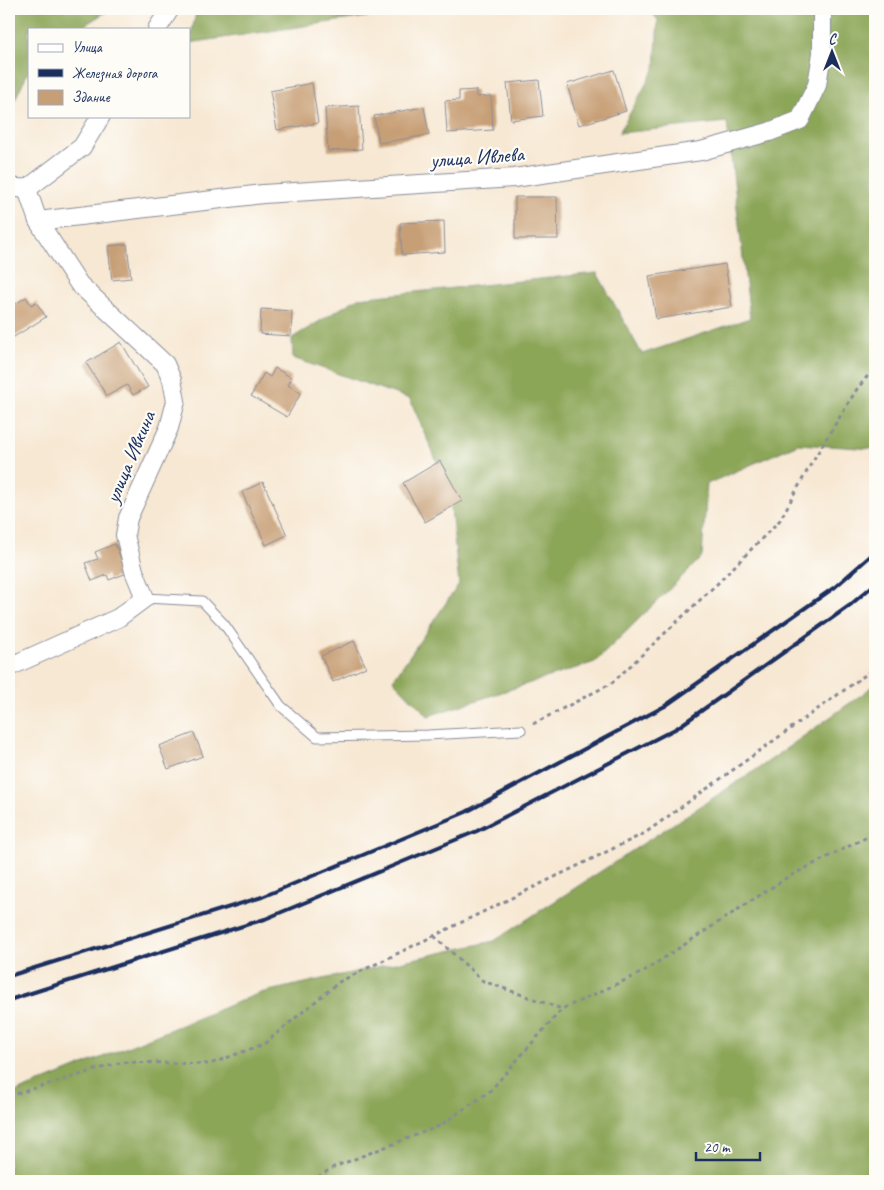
<svg xmlns="http://www.w3.org/2000/svg" width="884" height="1190" font-family="Caveat,sans-serif">
	<style>
		.forest { fill: #8ca659; stroke: #546a5c }
		.building { fill: #c79f76 }
		.lines { fill: none; stroke-linecap: round; stroke-linejoin: round }
		.service-casing { stroke: #898c98; stroke-width: 11 }
		.minor-casing { stroke: #898c98; stroke-width: 20 }
		.path { stroke: #898c98; stroke-width: 3; stroke-dasharray: 4 4; stroke-linecap: butt }
		.service { stroke: #fff; stroke-width: 9 }
		.minor { stroke: #fff; stroke-width: 18 }
		.rail { stroke: #1b2f5e; stroke-width: 4 }
		.labels { text-anchor: middle; stroke-width: 4.5; stroke-linejoin: round; paint-order: stroke }
		.street-label { font-size: 21px; fill: #1b2f5e; stroke: #fdfcf7 }
	</style>
	<rect width="100%" height="100%" fill="#fdfcf7"/>
	<filter id="ink" filterUnits="userSpaceOnUse"><feTurbulence type="fractalNoise" baseFrequency=".02" numOctaves="2"/><feDisplacementMap in="SourceGraphic" scale="10" xChannelSelector="R" yChannelSelector="G"/><feConvolveMatrix kernelMatrix="1 2 1 2 8 2 1 2 1" color-interpolation-filters="sRGB"/></filter>
	<filter id="wash" filterUnits="userSpaceOnUse"><feTurbulence type="fractalNoise" baseFrequency=".0096" numOctaves="4" result="noise"/><feDisplacementMap in="SourceGraphic" scale="20" xChannelSelector="R" yChannelSelector="G"/><feGaussianBlur stdDeviation="1.12" result="paint"/><feColorMatrix in="noise" values="0 0 0 0 0 0 0 0 0 0 0 0 0 0 0 0 0 1.4 0 .05"/><feComposite in="paint" operator="in"/></filter>
	<g filter="url(#wash)">
		<rect width="100%" height="100%" fill="#f7e8d3"/>
		<!-- forest -->
		<g class="forest">
			<polygon points="11,9 111,9 78,29 29,29 29,70 9,112 9,11"/>
			<polygon points="197,9 401,9 399,12 189,43"/>
			<polygon points="649,9 875,9 875,449 798,444 707,484 702,557 595,662 428,716 393,680 459,584 449,490 410,399 293,358 292,338 358,298 597,273 642,354 750,318 727,122 619,133 655,68 658,20"/>
			<polygon points="875,685 875,1181 9,1181 9,1095 260,993 494,941 762,766"/>
		</g>
		<g id="blocks">
			<!-- building -->
			<g class="building">
				<polygon points="614,70 626,111 579,125 567,84"/>
				<polygon points="539,80 543,116 511,120 507,83"/>
				<polygon points="312,83 318,123 277,130 270,91"/>
				<polygon points="476,90 476,97 491,96 493,130 447,133 445,101 459,100 459,91"/>
				<polygon points="359,106 362,149 328,151 325,108"/>
				<polygon points="424,107 429,135 379,143 374,116"/>
				<polygon points="515,197 557,197 558,239 515,239"/>
				<polygon points="444,221 445,252 402,255 400,223"/>
				<polygon points="127,244 131,278 112,280 108,246"/>
				<polygon points="725,264 732,307 656,319 649,276"/>
				<polygon points="26,297 31,305 36,302 46,317 9,340 9,308"/>
				<polygon points="261,309 292,311 291,336 260,334"/>
				<polygon points="121,342 148,387 133,395 127,385 107,396 86,363"/>
				<polygon points="275,368 292,378 288,385 301,393 287,417 251,396 264,373 270,377"/>
				<polygon points="440,461 462,501 425,522 403,483"/>
				<polygon points="263,482 287,535 266,545 242,492"/>
				<polygon points="115,544 127,573 109,580 107,575 92,581 85,563 98,559 95,552"/>
				<polygon points="354,641 366,667 333,682 321,656"/>
				<polygon points="194,733 203,756 168,769 159,746"/>
			</g>
		</g>
	</g>
	<g filter="url(#ink)">
		<use href="#blocks" fill-opacity="0" stroke="#898c98" stroke-width="1"/>
		<g class="lines">
			<!-- service casing -->
			<g class="service-casing">
				<polyline id="service" points="145,598 202,601 224,624 281,706 317,737 428,735 521,730"/>
			</g>
			<!-- minor casing -->
			<g class="minor-casing">
				<g id="minor">
					<polyline points="157,29 170,9"/>
					<polyline points="9,187 27,189"/>
					<polyline points="27,189 82,147 101,116"/>
					<polyline points="38,221 263,194 514,178 701,151 769,132 800,120 817,85 822,53 822,9"/>
					<polyline points="9,667 118,618 145,598 134,571 125,535 128,518 169,428 176,401 172,380 165,364 79,284 38,221 27,189"/>
				</g>
			</g>
			<!-- path -->
			<g class="path">
				<polyline points="533,724 612,683 717,584 780,520 812,462 857,389 875,367"/>
				<polyline points="434,936 483,981 562,1009 641,973 786,878 875,833"/>
				<polyline points="9,1096 122,1062 210,1064 264,1044 339,982 645,833 875,668"/>
				<polyline points="311,1181 334,1167 439,1126 490,1091 562,1009"/>
			</g>
			<!-- service -->
			<use href="#service" class="service"/>
			<!-- minor -->
			<use href="#minor" class="minor"/>
			<!-- rail -->
			<g class="rail">
				<polyline points="9,976 262,897 466,812 665,706 835,587 875,552"/>
				<polyline points="9,1000 265,919 477,831 677,728 849,606 875,584"/>
			</g>
		</g>
	</g>
	<g class="labels">
		<!-- street labels -->
		<g class="street-label">
			<text transform="translate(477 157) rotate(-4)" y="7">улица Ивлева</text>
			<text transform="translate(130 457) rotate(-67)" y="7">улица Ивкина</text>
		</g>
	</g>
	<!-- margin -->
	<rect width="884" height="1190" fill="none" stroke="#fdfcf7" stroke-width="30"/>
	<!-- legend -->
	<rect x="28" y="28" width="162" height="90" fill="#fdfcf7" stroke="#a3aaba"/>
	<rect x="38" y="44" width="25" height="8" fill="#ffffff" stroke="#a3aaba"/>
	<text x="72" y="52" font-size="15" fill="#1b2f5e">Улица</text>
	<rect x="38" y="69" width="25" height="8" fill="#1b2f5e" stroke="#a3aaba"/>
	<text x="72" y="78" font-size="15" fill="#1b2f5e">Железная дорога</text>
	<rect x="38" y="90" width="25" height="15" fill="#c79f76" stroke="#a3aaba"/>
	<text x="72" y="102" font-size="15" fill="#1b2f5e">Здание</text>
	<!-- north arrow -->
	<g transform="translate(832 52)" stroke="#fdfcf7" stroke-width="4" paint-order="stroke">
	<path d="M0-4L9 19L0 12L-9 19Z" fill="#1b2f5e"/>
	<text y="-8" font-size="14" font-weight="bold" text-anchor="middle" fill="#1b2f5e">С</text>
	</g>
	<!-- scale -->
	<path d="M696 1152v8h64v-8" fill="none" stroke="#1b2f5e" stroke-width="2.5"/>
	<text x="704" y="1152" font-size="15" fill="#1b2f5e" stroke="#fdfcf7" stroke-width="4" paint-order="stroke">20 m</text>
</svg>
